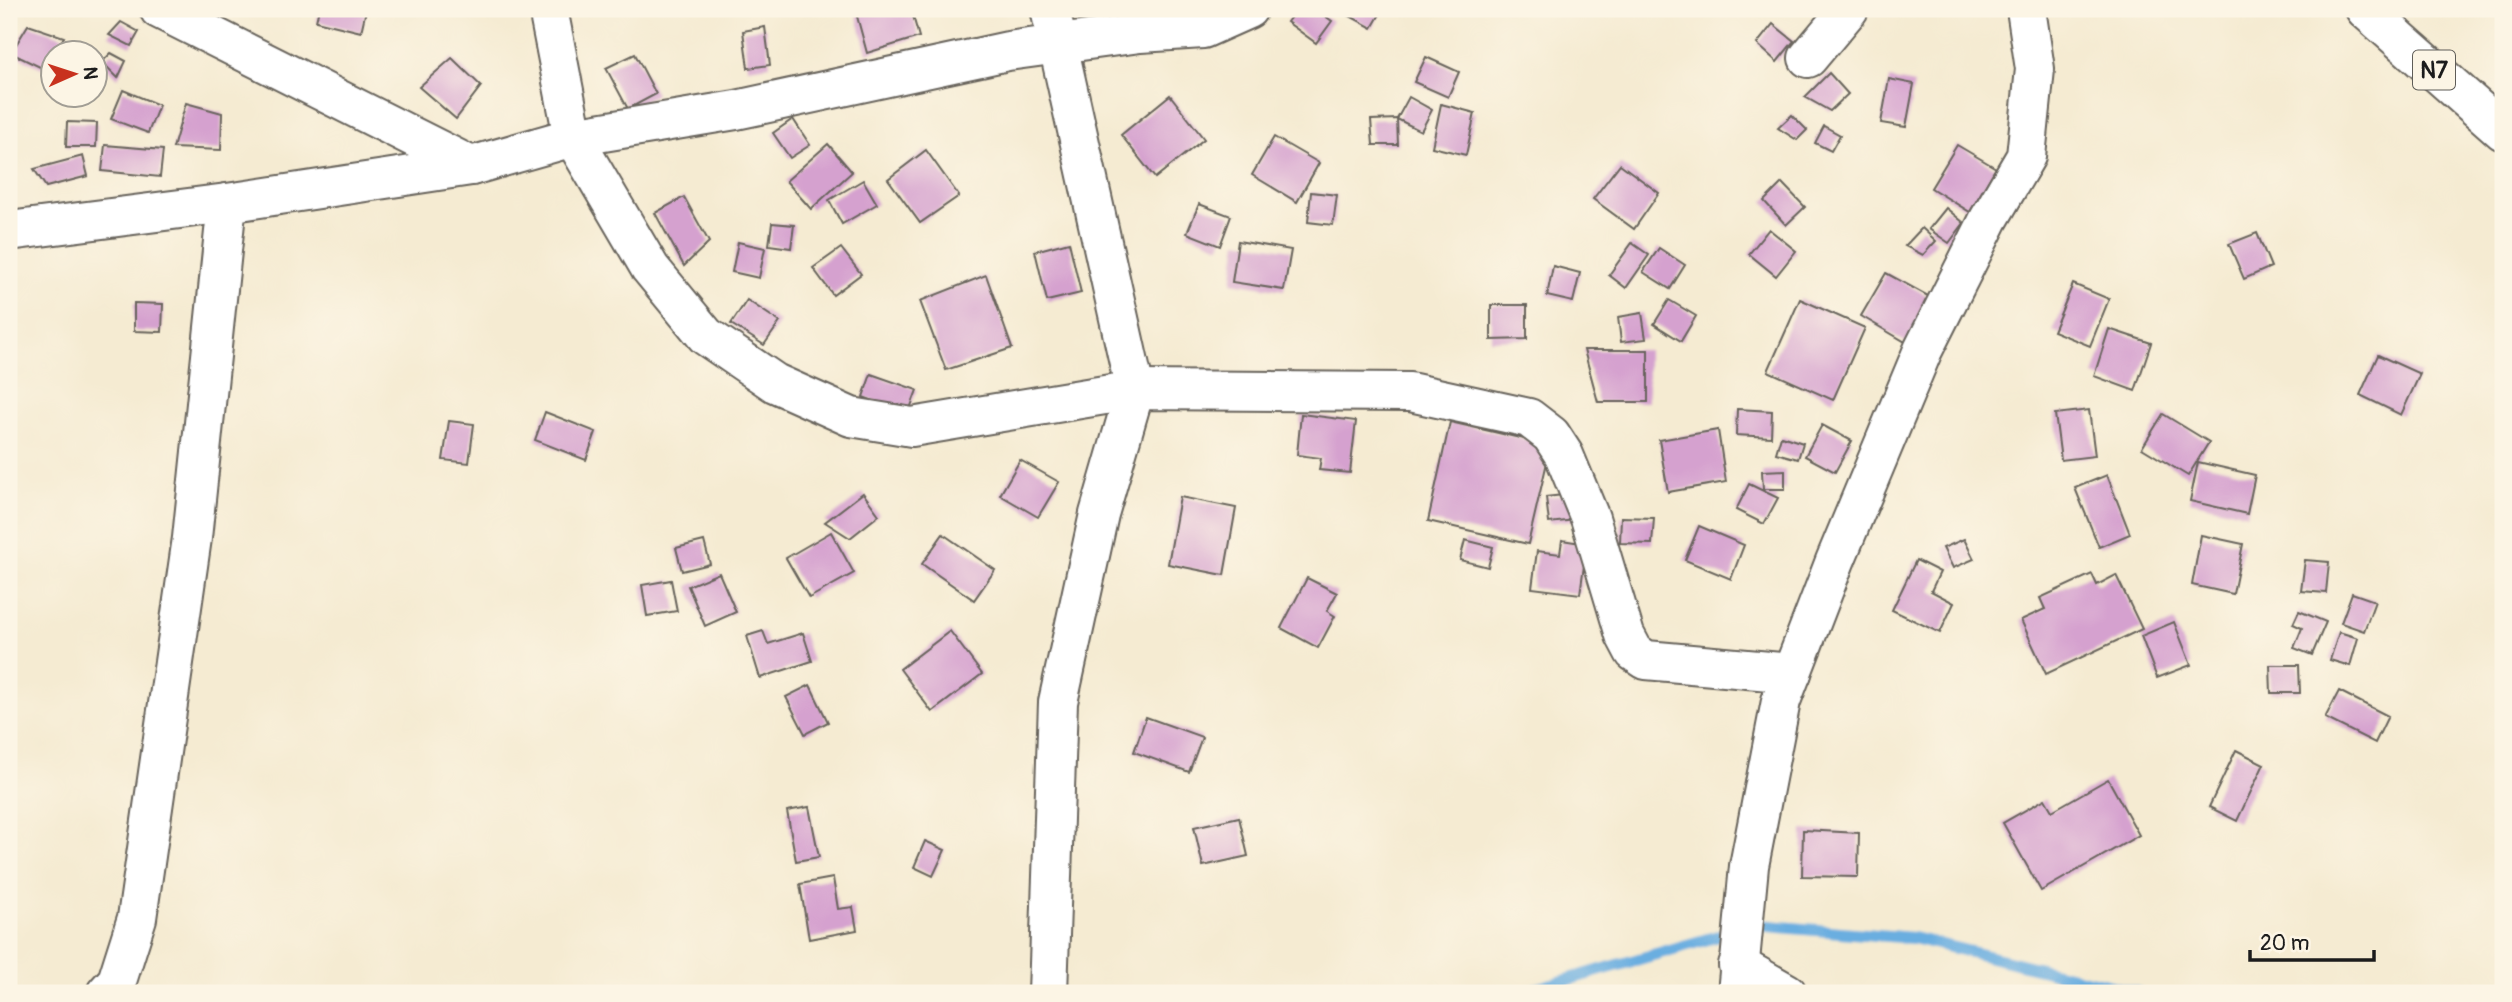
<svg xmlns="http://www.w3.org/2000/svg" width="2512" height="1002" font-family="Pangolin,sans-serif">
	<style>
		.lines { fill: none; stroke-linecap: round; stroke-linejoin: round }
		.stream { stroke: #6aaee0; stroke-width: 12 }
		.building { fill: #d5a1cf }
		.minor-casing { stroke: #68645c; stroke-width: 42 }
		.trunk-casing { stroke: #68645c; stroke-width: 42 }
		.minor { stroke: #fff; stroke-width: 38 }
		.trunk { stroke: #fff; stroke-width: 38 }
		.labels { text-anchor: middle; stroke-width: 5; stroke-linejoin: round; paint-order: stroke }
		.shield { fill: #fcf5e5; stroke: #5f5d58; stroke-width: 2 }
		.shield-label { font-size: 23px; font-weight: bold; fill: #1c1c1c }
	</style>
	<rect width="100%" height="100%" fill="#fcf5e5"/>
	<filter id="ink" filterUnits="userSpaceOnUse"><feTurbulence type="fractalNoise" baseFrequency=".0143" numOctaves="2"/><feDisplacementMap in="SourceGraphic" scale="14" xChannelSelector="R" yChannelSelector="G"/><feConvolveMatrix kernelMatrix="1 2 1 2 8 2 1 2 1" color-interpolation-filters="sRGB"/></filter>
	<filter id="wash" filterUnits="userSpaceOnUse"><feTurbulence type="fractalNoise" baseFrequency=".00686" numOctaves="4" result="noise"/><feDisplacementMap in="SourceGraphic" scale="28" xChannelSelector="R" yChannelSelector="G"/><feGaussianBlur stdDeviation="1.57" result="paint"/><feColorMatrix in="noise" values="0 0 0 0 0 0 0 0 0 0 0 0 0 0 0 0 0 1.4 0 .05"/><feComposite in="paint" operator="in"/></filter>
	<g filter="url(#wash)">
		<rect width="100%" height="100%" fill="#f5ebd2"/>
		<g class="lines">
			<!-- stream -->
			<polyline class="stream" points="1522,993 1756,925 1913,938 2139,993"/>
		</g>
		<g id="blocks">
			<!-- building -->
			<g class="building">
				<polygon points="243,9 270,9 269,15 243,12"/>
				<polygon points="319,9 366,10 361,32 316,21"/>
				<polygon points="855,9 911,9 919,37 867,53"/>
				<polygon points="1297,9 1315,9 1332,21 1316,43 1287,22"/>
				<polygon points="1337,9 1383,9 1372,28"/>
				<polygon points="121,22 139,32 131,46 109,35"/>
				<polygon points="1773,24 1794,41 1777,62 1757,44"/>
				<polygon points="28,25 64,37 46,70 11,53"/>
				<polygon points="765,27 770,65 748,68 743,31"/>
				<polygon points="111,53 126,61 118,78 102,62"/>
				<polygon points="635,54 656,94 628,109 606,68"/>
				<polygon points="1426,57 1459,72 1448,97 1414,82"/>
				<polygon points="452,58 481,86 456,119 419,87"/>
				<polygon points="1829,73 1848,94 1830,111 1805,97"/>
				<polygon points="1889,79 1914,84 1906,127 1881,123"/>
				<polygon points="123,90 159,105 148,133 111,119"/>
				<polygon points="1170,95 1204,139 1155,178 1121,135"/>
				<polygon points="1409,97 1432,110 1421,131 1397,119"/>
				<polygon points="186,103 222,113 221,150 173,148"/>
				<polygon points="1441,104 1475,113 1466,155 1432,147"/>
				<polygon points="1792,115 1807,130 1797,140 1778,128"/>
				<polygon points="793,119 810,145 790,158 773,133"/>
				<polygon points="1397,119 1398,145 1373,145 1371,120"/>
				<polygon points="67,122 97,123 96,147 66,147"/>
				<polygon points="1824,126 1840,135 1831,151 1815,143"/>
				<polygon points="1274,137 1319,163 1297,202 1252,175"/>
				<polygon points="828,144 852,172 811,209 786,181"/>
				<polygon points="105,145 163,150 160,177 102,171"/>
				<polygon points="1957,145 1996,168 1970,212 1931,188"/>
				<polygon points="926,150 959,196 920,223 888,179"/>
				<polygon points="83,156 88,176 46,187 34,169"/>
				<polygon points="1620,164 1659,193 1634,229 1593,199"/>
				<polygon points="863,180 877,204 842,224 829,200"/>
				<polygon points="1782,183 1805,207 1786,225 1764,201"/>
				<polygon points="1311,192 1337,195 1333,225 1308,222"/>
				<polygon points="684,197 709,242 684,266 655,213"/>
				<polygon points="1199,204 1231,216 1220,246 1187,233"/>
				<polygon points="1946,208 1964,223 1949,243 1929,229"/>
				<polygon points="772,223 794,225 791,248 769,245"/>
				<polygon points="1922,228 1936,241 1923,255 1905,246"/>
				<polygon points="1769,229 1796,251 1776,276 1749,254"/>
				<polygon points="2257,233 2271,267 2244,279 2229,244"/>
				<polygon points="1238,241 1291,250 1284,290 1232,282"/>
				<polygon points="738,242 765,248 759,278 732,272"/>
				<polygon points="1069,242 1081,293 1047,301 1035,251"/>
				<polygon points="1632,243 1649,255 1626,288 1609,275"/>
				<polygon points="841,248 861,274 833,295 813,268"/>
				<polygon points="1659,248 1685,265 1670,289 1643,272"/>
				<polygon points="1553,266 1580,273 1573,302 1547,296"/>
				<polygon points="1886,273 1939,302 1914,347 1861,316"/>
				<polygon points="986,275 1012,348 946,370 920,301"/>
				<polygon points="2073,284 2109,299 2090,346 2053,331"/>
				<polygon points="1800,299 1865,328 1833,400 1768,371"/>
				<polygon points="747,300 780,322 764,345 731,324"/>
				<polygon points="1669,300 1696,316 1681,341 1654,324"/>
				<polygon points="134,303 163,304 162,332 134,331"/>
				<polygon points="1491,305 1527,305 1527,339 1491,340"/>
				<polygon points="1642,313 1646,339 1621,342 1618,317"/>
				<polygon points="2109,329 2151,343 2135,391 2094,376"/>
				<polygon points="1584,350 1648,350 1648,402 1598,402"/>
				<polygon points="2378,355 2420,374 2401,415 2360,395"/>
				<polygon points="871,374 917,390 908,414 863,397"/>
				<polygon points="1737,409 1772,411 1771,437 1736,435"/>
				<polygon points="2089,410 2095,456 2061,460 2055,414"/>
				<polygon points="545,412 596,432 586,460 535,440"/>
				<polygon points="1301,414 1356,421 1350,473 1319,470 1321,458 1297,455"/>
				<polygon points="2163,414 2209,442 2188,476 2142,448"/>
				<polygon points="449,421 474,424 469,463 443,460"/>
				<polygon points="1450,422 1551,445 1528,544 1428,521"/>
				<polygon points="1822,425 1852,441 1835,472 1805,456"/>
				<polygon points="1718,430 1726,482 1668,492 1659,440"/>
				<polygon points="1781,436 1803,443 1798,459 1776,453"/>
				<polygon points="1020,460 1059,482 1038,517 1000,495"/>
				<polygon points="2198,462 2255,475 2247,514 2190,501"/>
				<polygon points="1785,470 1785,489 1763,489 1762,471"/>
				<polygon points="2107,475 2130,534 2099,547 2075,488"/>
				<polygon points="1749,484 1778,498 1764,524 1736,510"/>
				<polygon points="863,493 879,515 850,538 825,522"/>
				<polygon points="1572,494 1575,520 1549,523 1546,497"/>
				<polygon points="1180,497 1236,508 1224,575 1168,564"/>
				<polygon points="1621,517 1654,518 1652,544 1620,543"/>
				<polygon points="1699,526 1744,545 1731,579 1685,560"/>
				<polygon points="831,532 854,573 809,598 786,558"/>
				<polygon points="943,534 995,570 974,600 922,564"/>
				<polygon points="2201,535 2243,544 2233,594 2192,585"/>
				<polygon points="1964,539 1974,559 1953,568 1943,548"/>
				<polygon points="1465,540 1493,547 1488,567 1460,560"/>
				<polygon points="1562,540 1587,544 1580,594 1532,588 1537,551 1560,554"/>
				<polygon points="704,541 710,564 682,571 676,548"/>
				<polygon points="1916,560 1940,572 1931,591 1954,603 1940,633 1892,610"/>
				<polygon points="2305,560 2329,562 2326,593 2301,591"/>
				<polygon points="719,573 736,612 705,626 688,586"/>
				<polygon points="2092,574 2097,585 2116,575 2142,629 2046,674 2021,620 2045,609 2040,598"/>
				<polygon points="1307,578 1337,593 1327,611 1335,616 1318,648 1281,628"/>
				<polygon points="671,580 677,611 647,616 642,585"/>
				<polygon points="2352,593 2375,601 2364,631 2341,623"/>
				<polygon points="2299,611 2326,622 2312,655 2294,648 2302,628 2293,624"/>
				<polygon points="2174,622 2191,665 2157,678 2141,636"/>
				<polygon points="763,631 768,644 803,633 812,661 760,678 747,636"/>
				<polygon points="950,631 982,674 932,712 900,669"/>
				<polygon points="2339,632 2358,638 2350,666 2330,660"/>
				<polygon points="2270,665 2299,665 2300,693 2271,693"/>
				<polygon points="810,685 828,722 805,734 786,697"/>
				<polygon points="2339,691 2388,716 2375,743 2325,718"/>
				<polygon points="1146,717 1202,737 1189,772 1134,752"/>
				<polygon points="2236,750 2264,764 2237,821 2209,807"/>
				<polygon points="2108,779 2139,835 2041,891 2003,823 2045,799 2052,811"/>
				<polygon points="809,807 819,857 796,861 787,811"/>
				<polygon points="1239,817 1248,856 1203,866 1194,827"/>
				<polygon points="1803,830 1859,833 1858,877 1802,876"/>
				<polygon points="925,841 945,850 933,876 914,867"/>
				<polygon points="833,878 838,909 853,907 857,930 809,939 800,884"/>
			</g>
		</g>
	</g>
	<g filter="url(#ink)">
		<use href="#blocks" fill-opacity="0" stroke="#68645c" stroke-width="2"/>
		<g class="lines">
			<!-- minor casing -->
			<g class="minor-casing">
				<g id="minor">
					<polyline points="159,9 471,166"/>
					<polyline points="548,9 573,137 650,268 706,336 775,383 851,417 912,427 1135,390 1410,392 1529,418 1551,435 1564,455 1590,518 1625,635 1634,652 1646,660 1792,673"/>
					<polyline points="1808,58 1849,9"/>
					<polyline points="9,231 227,203 471,166 573,137 736,110 1008,51 1140,33 1203,29 1248,9"/>
					<polyline points="1738,965 1787,993"/>
					<polyline points="106,993 117,981 137,918 192,538 227,203"/>
					<polyline points="1048,993 1058,702 1099,514 1135,390 1050,9"/>
					<polyline points="1737,993 1749,866 1781,701 1835,561 1923,350 1989,219 2026,156 2035,69 2026,9"/>
				</g>
			</g>
			<!-- trunk casing -->
			<g class="trunk-casing">
				<polyline id="trunk" points="2365,9 2503,131"/>
			</g>
			<!-- minor -->
			<use href="#minor" class="minor"/>
			<!-- trunk -->
			<use href="#trunk" class="trunk"/>
		</g>
	</g>
	<g class="labels">
		<!-- shield labels -->
		<rect class="shield" x="2413" y="50.5" width="42" height="39" rx="5"/>
		<g class="shield-label">
			<text x="2434" y="78">N7</text>
		</g>
	</g>
	<!-- margin -->
	<rect width="2512" height="1002" fill="none" stroke="#fcf5e5" stroke-width="35"/>
	<!-- north arrow -->
	<g transform="translate(74 74) rotate(87)"><circle r="33" fill="#fcf5e5" stroke="#a29e95" stroke-width="2"/>
	<path d="M0-5L12 26L0 18L-12 26Z" fill="#c8321e"/>
	<text y="-10" font-size="19" font-weight="bold" text-anchor="middle" fill="#1c1c1c">N</text>
	</g>
	<!-- scale -->
	<path d="M2250 950v10h124v-10" fill="none" stroke="#1c1c1c" stroke-width="3.5"/>
	<text x="2260" y="950" font-size="21" fill="#1c1c1c" stroke="#fcf5e5" stroke-width="5" paint-order="stroke">20 m</text>
</svg>
